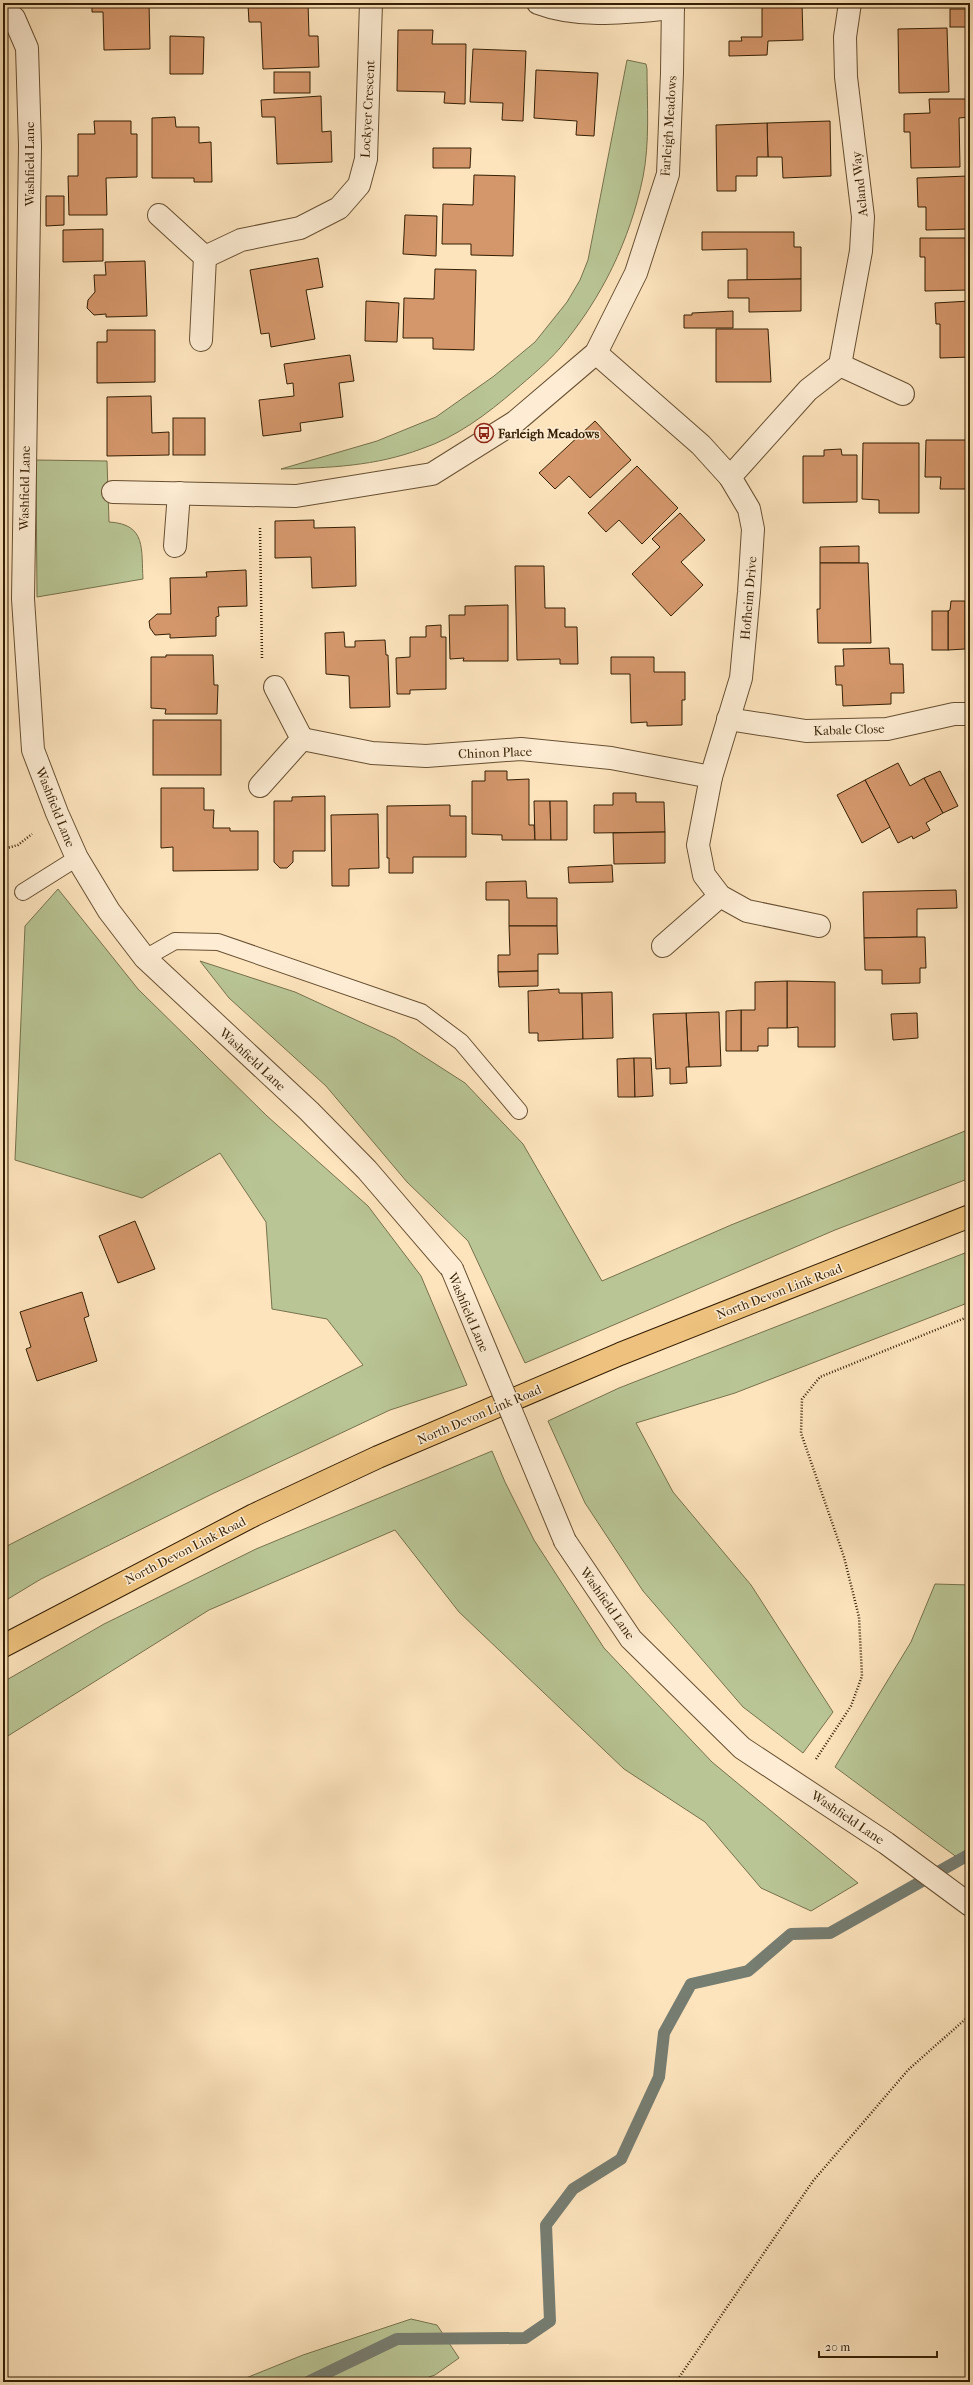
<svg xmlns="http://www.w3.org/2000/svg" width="973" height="2385" font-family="'IM FELL French Canon',serif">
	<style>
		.green { fill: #b9c595; stroke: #77724c }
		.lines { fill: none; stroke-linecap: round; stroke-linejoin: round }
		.stream { stroke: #767d71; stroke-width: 12 }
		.building { fill: #d4976c; stroke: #351f03 }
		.lane-casing { stroke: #675032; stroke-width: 18 }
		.street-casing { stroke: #675032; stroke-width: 24 }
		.highway-casing { stroke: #351f03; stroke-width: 24 }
		.path { stroke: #351f03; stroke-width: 2.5; stroke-dasharray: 1 2; stroke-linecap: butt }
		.lane { stroke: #feedd4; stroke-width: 16 }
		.street { stroke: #feedd4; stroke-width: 22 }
		.highway { stroke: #eec27e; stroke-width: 22 }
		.street-bridge-casing { stroke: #675032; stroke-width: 24; stroke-linecap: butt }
		.street-bridge { stroke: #feedd4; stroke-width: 22 }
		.labels { text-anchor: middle; stroke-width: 3; stroke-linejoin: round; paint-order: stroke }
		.street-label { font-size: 13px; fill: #351f03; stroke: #feedd4 }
		.poi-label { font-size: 13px; font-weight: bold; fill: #351f03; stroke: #feedd4; text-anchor: start }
	</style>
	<rect width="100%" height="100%" fill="#fde4bd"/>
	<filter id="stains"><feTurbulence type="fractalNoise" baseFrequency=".005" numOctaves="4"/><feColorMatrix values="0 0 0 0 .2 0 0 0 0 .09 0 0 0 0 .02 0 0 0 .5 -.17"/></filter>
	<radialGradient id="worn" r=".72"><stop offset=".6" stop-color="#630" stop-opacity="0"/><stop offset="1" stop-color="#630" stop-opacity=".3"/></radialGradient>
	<!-- green -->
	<g class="green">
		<path d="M627,60L646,64L647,69C647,104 650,142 643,177C630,240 602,298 560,348C547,363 530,377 515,390C487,414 457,437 421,449C376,466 329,468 281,469L377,441L436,417L494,376L535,342L567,302L580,280L588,260Z"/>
		<path d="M36,460L107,461L109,522C147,524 141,550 143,579L37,597Z"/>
		<polygon points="58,889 138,989 267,1116 368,1206 421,1276 467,1385 390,1410 212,1494 41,1579 3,1602 3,1548 363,1365 327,1319 272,1309 266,1222 220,1153 142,1198 15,1160 25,926"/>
		<polygon points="200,961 295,992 395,1038 465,1083 523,1144 602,1281 731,1225 970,1129 970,1178 835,1230 525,1363 468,1241 407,1182 326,1086 229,998"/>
		<polygon points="970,1251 970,1302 735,1393 636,1423 673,1492 751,1585 833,1712 803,1753 743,1707 643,1591 585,1503 548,1421 619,1388"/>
		<polygon points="492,1451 505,1482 534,1540 604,1648 712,1762 858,1883 811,1911 761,1888 705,1822 624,1769 459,1612 395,1530 209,1610 3,1739 3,1682 104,1624 256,1549"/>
		<polygon points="935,1584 970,1585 970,1867 835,1767 911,1642"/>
		<polygon points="411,2319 437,2325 459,2358 435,2375 414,2382 236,2382 303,2355"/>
	</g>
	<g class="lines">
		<!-- stream -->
		<polyline class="stream" points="308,2382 397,2339 525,2338 550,2321 546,2225 573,2189 621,2159 659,2077 664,2033 691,1984 748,1971 791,1934 830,1933 970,1854"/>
	</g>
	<!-- building -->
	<g class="building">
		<polygon points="92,3 149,3 150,49 104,50 103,12 92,12"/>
		<polygon points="262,3 308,3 309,36 318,36 319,67 263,69 261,22 249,22 248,5 262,5"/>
		<polygon points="762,3 802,3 803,40 768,41 767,55 729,56 729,41 742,41 741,37 762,37"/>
		<rect x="950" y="9" width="20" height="18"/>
		<polygon points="947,28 949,92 899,93 898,29"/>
		<polygon points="398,30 433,30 432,44 466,44 465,104 444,103 445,92 397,91"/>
		<polygon points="170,36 204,37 203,74 170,74"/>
		<polygon points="473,49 526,51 523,121 502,120 503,103 470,102"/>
		<polygon points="536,70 598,73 594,136 576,135 577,121 534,118"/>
		<rect x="274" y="72" width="36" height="21"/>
		<polygon points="321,96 322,132 331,131 332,162 277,164 275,117 262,117 261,100"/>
		<polygon points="929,99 970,99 970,117 959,118 960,167 911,168 910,132 904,132 904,114 930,113"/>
		<polygon points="175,117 176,127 199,127 199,143 211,142 212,182 194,182 194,178 152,178 152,118"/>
		<polygon points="94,121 131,121 131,134 137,134 137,177 106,178 107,215 69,215 68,176 78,176 78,134 95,134"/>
		<polygon points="830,121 831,176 783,178 782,157 768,157 767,123"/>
		<polygon points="767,123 768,157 757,157 757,176 736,176 736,191 717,191 716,125"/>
		<polygon points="433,148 471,148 470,168 433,168"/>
		<polygon points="474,175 515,176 513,256 471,255 471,244 442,244 443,204 473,205"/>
		<polygon points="968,176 970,229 926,230 926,207 918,207 917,178"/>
		<polygon points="46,196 64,196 64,225 46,226"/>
		<polygon points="405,215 437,216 436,256 403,254"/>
		<polygon points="103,229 103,261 63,262 63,230"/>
		<polygon points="702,232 794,232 794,247 801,247 801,279 747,280 747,249 702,250"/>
		<polygon points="920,238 970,238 970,290 925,291 925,257 920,257"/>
		<polygon points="318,258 323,287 306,290 315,339 271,347 269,333 261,334 250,270"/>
		<polygon points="145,261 147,316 106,317 106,314 94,315 87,308 88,300 95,292 94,275 106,275 105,262"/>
		<polygon points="435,269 476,270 474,350 433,349 433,338 403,338 404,298 434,299"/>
		<polygon points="801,279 801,311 749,312 749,298 728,298 728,280"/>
		<polygon points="366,301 399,303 397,342 365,341"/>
		<polygon points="970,301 970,357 940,358 940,324 936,324 935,303"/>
		<polygon points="733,311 733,328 684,328 684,315 692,315 692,313"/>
		<polygon points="716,329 768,329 771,382 716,382"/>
		<polygon points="107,330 155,330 155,382 97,383 97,342 107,342"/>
		<polygon points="350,355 354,381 339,383 343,417 300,423 301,431 263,436 259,400 294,396 293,383 287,384 284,364"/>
		<polygon points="151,396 152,433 169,432 169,455 107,456 107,397"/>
		<rect x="173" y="418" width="32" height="37"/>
		<polygon points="595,421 631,460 590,498 569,476 555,489 539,473"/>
		<polygon points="926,440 970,440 970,489 940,489 941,477 925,477"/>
		<polygon points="863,443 919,443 919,513 879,513 879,500 862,499"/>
		<polygon points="841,449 842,455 857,455 857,502 803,503 803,456 824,456 824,450"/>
		<polygon points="637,466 678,508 642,544 619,520 606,532 588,513"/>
		<polygon points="680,513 705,540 681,562 703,585 671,616 632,574 660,547 652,539"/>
		<polygon points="314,520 314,528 355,527 356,586 312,588 311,557 275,558 275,521"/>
		<polygon points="859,546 859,563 820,563 820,547"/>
		<polygon points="820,563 868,563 871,643 818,643 817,609 820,609"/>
		<polygon points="515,566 544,566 545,608 565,608 565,627 577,627 578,664 560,664 560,659 517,660"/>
		<polygon points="246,570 247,606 218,607 219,616 216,617 216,636 170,638 170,634 155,635 150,628 149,621 157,614 171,614 170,578 207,577 206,572"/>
		<polygon points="951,601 965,601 965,649 948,650 948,611 950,610"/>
		<polygon points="508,605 508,661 463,661 464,658 450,659 449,615 465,615 465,606"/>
		<rect x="932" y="611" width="16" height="39"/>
		<polygon points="441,625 441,637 446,637 446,689 410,690 410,694 397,694 396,658 410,657 410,637 426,637 426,626"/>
		<polygon points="344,632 345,647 355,647 355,641 385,640 386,655 388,655 390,707 350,708 349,676 326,674 325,633"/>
		<polygon points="889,648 890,664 903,664 904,693 891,693 891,704 843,706 842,685 836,685 835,666 844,666 843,649"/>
		<polygon points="166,655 213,655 214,685 218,685 217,714 165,714 166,709 151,708 151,657 166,657"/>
		<polygon points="611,657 654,657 654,672 685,672 685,700 682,700 682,725 647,726 647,722 631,723 630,674 611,674"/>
		<rect x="153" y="720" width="68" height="55"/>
		<polygon points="898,763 910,786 924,778 943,813 926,823 930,830 913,839 912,836 898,843 865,780"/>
		<polygon points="485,771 507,771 507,780 529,779 529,825 534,825 535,840 502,840 502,835 472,834 472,781 485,781"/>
		<polygon points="940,771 958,806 943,813 924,778"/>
		<polygon points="865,780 890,827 862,843 837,795"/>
		<polygon points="161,788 204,788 204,810 214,810 213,828 230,828 230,831 258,831 258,870 173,871 173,847 161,848"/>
		<polygon points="613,793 636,793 636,802 664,802 665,832 594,833 594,805 613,805"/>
		<polygon points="325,796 325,851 293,851 293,862 287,868 280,868 274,862 274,801 292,801 292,797"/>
		<polygon points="534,801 550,801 551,840 535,840"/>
		<polygon points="550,801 567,801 567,840 551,840"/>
		<polygon points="450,805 450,816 466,816 466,857 413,857 413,873 389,873 389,858 387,858 387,806"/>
		<polygon points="378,814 379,868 349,869 349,886 332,886 331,815"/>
		<polygon points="665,832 665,863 614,864 613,833"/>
		<polygon points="612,865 613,882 569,883 568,867"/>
		<polygon points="526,881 527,898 557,898 557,926 509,926 509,900 486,900 486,882"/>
		<polygon points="956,890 957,908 917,909 917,937 864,938 863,892"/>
		<polygon points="509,926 557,926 558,954 538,954 538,971 498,972 498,955 510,955"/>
		<polygon points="917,937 925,937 926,968 920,968 920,983 882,984 882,970 865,970 864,938"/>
		<polygon points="538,971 538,986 499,987 498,972"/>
		<polygon points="787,981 835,982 835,1047 798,1047 798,1027 787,1028"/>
		<polygon points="787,981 787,1028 768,1028 768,1046 758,1046 758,1051 741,1051 741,1010 755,1010 755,982"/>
		<polygon points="559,989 559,993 582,993 583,1039 538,1041 538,1033 529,1033 528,991"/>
		<polygon points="612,992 613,1038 583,1039 582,993"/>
		<polygon points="741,1010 741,1051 726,1051 726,1011"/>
		<polygon points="719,1012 721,1066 689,1067 686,1013"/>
		<polygon points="686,1013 689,1067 686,1067 687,1083 670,1084 670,1068 656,1069 653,1014"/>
		<polygon points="917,1013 918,1038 893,1040 891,1014"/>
		<polygon points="634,1058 635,1097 618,1097 617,1059"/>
		<polygon points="634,1058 651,1058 653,1096 635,1097"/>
		<polygon points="135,1221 155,1269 118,1283 99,1236"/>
		<polygon points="82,1292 89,1316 84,1318 97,1361 37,1381 26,1349 31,1347 20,1312"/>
	</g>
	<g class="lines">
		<!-- lane casing -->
		<g class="lane-casing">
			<g id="lane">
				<polyline points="23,892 77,858"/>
				<polyline points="145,958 175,941 218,942 421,1012 461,1042 519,1111"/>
			</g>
		</g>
		<!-- street casing -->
		<g class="street-casing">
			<g id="street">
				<path d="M538,3C580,19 629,12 673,8"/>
				<polyline points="3,9 14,18 27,48 30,146 23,599 33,750 57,813 77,858 109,911 145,958 309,1111 367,1170 452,1269"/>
				<polyline points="159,215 205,257 241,240 300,228 339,208 359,185 366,159 371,3"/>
				<polyline points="201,340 205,257"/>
				<polyline points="596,353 701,445 730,477 749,509 753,529 749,592 741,678 711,777 698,845 704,875 720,896 747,911 819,926"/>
				<polyline points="840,365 903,394"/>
				<polyline points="730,477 808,390 840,365 861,251 863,217 846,77 845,37 850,3"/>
				<polyline points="113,492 296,496 432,474 515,422 596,353 636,273 668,174 672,73 673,3"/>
				<polyline points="175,546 179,493"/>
				<polyline points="275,687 302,739"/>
				<polyline points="728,719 806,731 887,729 954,714 970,714"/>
				<polyline points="260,786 302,739 372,753 426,756 521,749 611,758 711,777"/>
				<polyline points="663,946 720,896"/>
				<polyline points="565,1541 631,1639 742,1748 886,1843 970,1905"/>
			</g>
		</g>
		<!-- highway casing -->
		<g class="highway-casing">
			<polyline id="highway" points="3,1646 254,1515 378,1457 620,1354 970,1216"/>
		</g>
		<!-- path -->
		<g class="path">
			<polyline points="260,528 262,659"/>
			<polyline points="3,849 18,845 32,834"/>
			<polyline points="816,1759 851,1706 862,1676 859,1617 844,1557 801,1433 802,1399 820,1377 970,1316"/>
			<polyline points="676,2382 813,2181 908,2070 970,2015"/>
		</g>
		<!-- lane -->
		<use href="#lane" class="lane"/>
		<!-- street -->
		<use href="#street" class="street"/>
		<!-- highway -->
		<use href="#highway" class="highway"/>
		<!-- street-bridge casing -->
		<g class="street-bridge-casing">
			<polyline id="street-bridge" points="452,1269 565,1541"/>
		</g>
		<!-- street-bridge -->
		<use href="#street-bridge" class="street-bridge"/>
	</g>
	<!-- icons -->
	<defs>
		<g id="bus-ring" transform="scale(1)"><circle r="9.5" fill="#feedd4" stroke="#8f2418" stroke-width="1.5"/><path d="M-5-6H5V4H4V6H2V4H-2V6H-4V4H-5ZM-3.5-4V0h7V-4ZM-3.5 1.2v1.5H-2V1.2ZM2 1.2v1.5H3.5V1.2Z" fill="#8f2418"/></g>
	</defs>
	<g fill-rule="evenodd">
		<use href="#bus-ring" x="484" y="433"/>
	</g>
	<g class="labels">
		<!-- street labels -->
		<g class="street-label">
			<text transform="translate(367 109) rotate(-87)" y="5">Lockyer Crescent</text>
			<text transform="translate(668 126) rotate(-86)" y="5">Farleigh Meadows</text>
			<text transform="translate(29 164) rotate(-90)" y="5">Washfield Lane</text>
			<text transform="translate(859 184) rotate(-96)" y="5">Acland Way</text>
			<text transform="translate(24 488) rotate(-89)" y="5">Washfield Lane</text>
			<text transform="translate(748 598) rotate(-85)" y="5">Hofheim Drive</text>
			<text transform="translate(849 729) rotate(-2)" y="5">Kabale Close</text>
			<text transform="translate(495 752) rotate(-2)" y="5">Chinon Place</text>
			<text transform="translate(56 807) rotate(68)" y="5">Washfield Lane</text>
			<text transform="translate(253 1059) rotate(43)" y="5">Washfield Lane</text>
			<text transform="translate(779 1291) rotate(-21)" y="5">North Devon Link Road</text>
			<text transform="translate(469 1312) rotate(67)" y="5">Washfield Lane</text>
			<text transform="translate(479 1414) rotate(-23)" y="5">North Devon Link Road</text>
			<text transform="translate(185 1550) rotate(-27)" y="5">North Devon Link Road</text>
			<text transform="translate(608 1603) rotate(55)" y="5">Washfield Lane</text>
			<text transform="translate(848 1817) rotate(34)" y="5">Washfield Lane</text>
		</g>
		<!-- poi labels -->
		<g class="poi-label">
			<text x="498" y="438">Farleigh Meadows</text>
		</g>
	</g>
	<!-- margin -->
	<rect width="973" height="2385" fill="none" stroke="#fde4bd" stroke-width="16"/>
	<rect x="4" y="4" width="965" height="2377" fill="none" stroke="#351f03" stroke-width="2"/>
	<rect x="8" y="8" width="957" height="2369" fill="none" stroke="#351f03"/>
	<!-- scale -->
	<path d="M819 2351v6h118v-6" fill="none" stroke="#351f03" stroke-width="2"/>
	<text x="825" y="2351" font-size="12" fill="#351f03" stroke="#feedd4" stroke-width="3" paint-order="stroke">20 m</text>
	<rect width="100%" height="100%" filter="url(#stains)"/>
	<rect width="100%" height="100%" fill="url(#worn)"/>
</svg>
